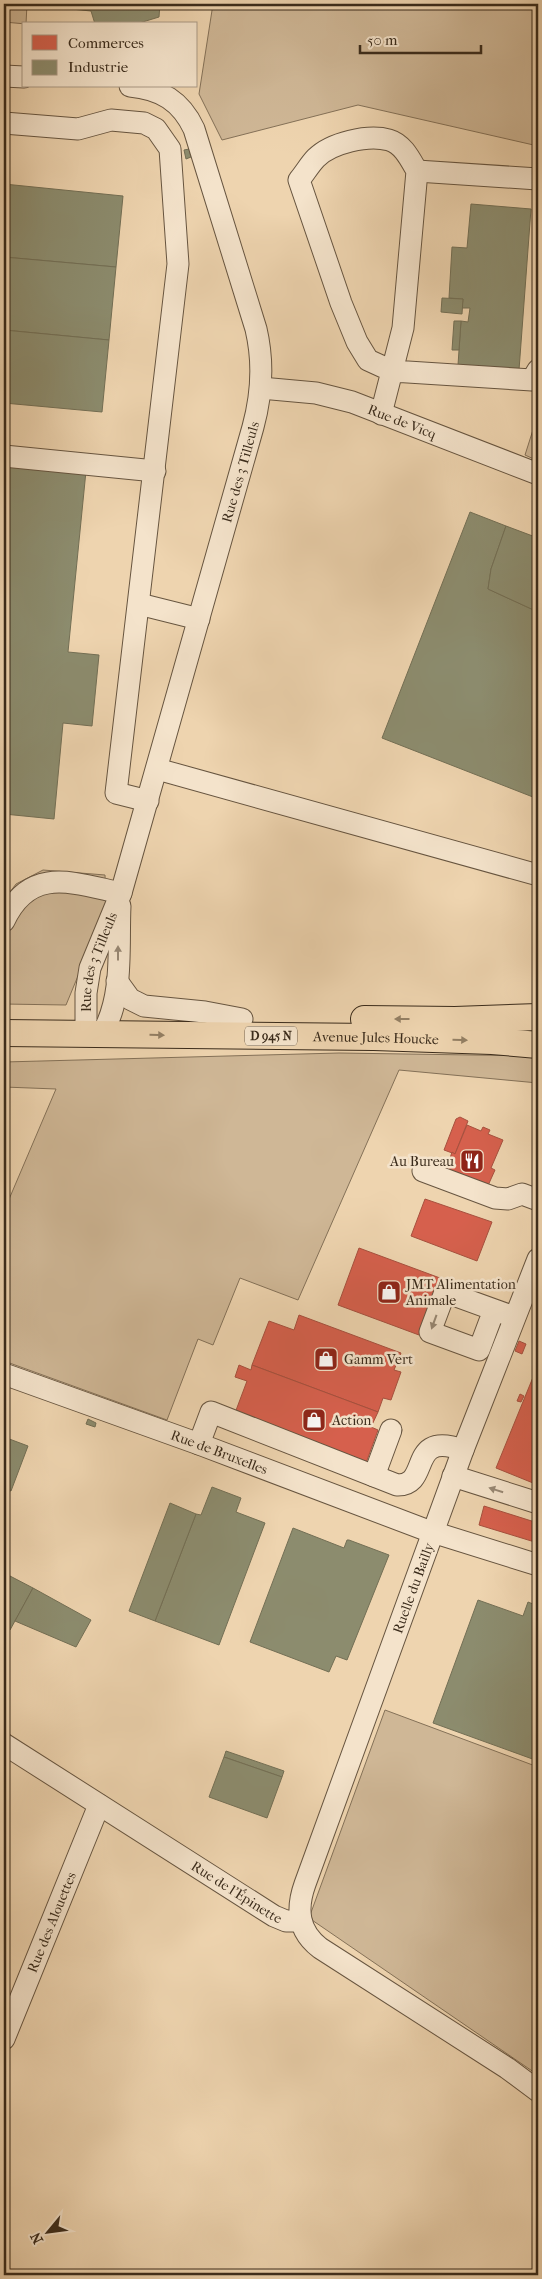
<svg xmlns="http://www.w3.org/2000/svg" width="542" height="2279" font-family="'IM FELL French Canon',serif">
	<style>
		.green { fill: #cfb796; stroke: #847158 }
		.shops { fill: #d6604d; stroke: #a7503e }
		.industry { fill: #8c8c6e; stroke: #736f55 }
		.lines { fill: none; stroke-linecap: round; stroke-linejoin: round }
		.minor-casing { stroke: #675540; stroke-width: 23 }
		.major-casing { stroke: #3a2b1b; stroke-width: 28 }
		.minor { stroke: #f4e3cb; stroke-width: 21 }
		.major { stroke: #eed4af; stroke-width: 26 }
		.oneway { fill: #978773 }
		.oneway2 { fill: #948065 }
		.labels { text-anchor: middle; stroke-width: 5; stroke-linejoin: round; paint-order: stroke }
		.shield { fill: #f4e3cb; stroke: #726250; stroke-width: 1 }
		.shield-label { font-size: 12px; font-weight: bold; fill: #3a2b1b }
		.street-label { font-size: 14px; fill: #3a2b1b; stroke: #f4e3cb }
		.poi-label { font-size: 14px; fill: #3a2b1b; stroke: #f4e3cb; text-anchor: start }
	</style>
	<rect width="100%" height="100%" fill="#eed4af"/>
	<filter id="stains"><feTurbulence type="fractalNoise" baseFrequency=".004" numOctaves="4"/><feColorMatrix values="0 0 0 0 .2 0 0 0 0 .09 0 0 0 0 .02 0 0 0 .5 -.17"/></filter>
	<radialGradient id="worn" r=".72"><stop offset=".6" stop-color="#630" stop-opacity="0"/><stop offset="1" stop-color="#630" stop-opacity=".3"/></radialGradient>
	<!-- green -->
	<g class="green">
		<polygon points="4,4 27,4 26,24 4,22"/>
		<polygon points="213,4 538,4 538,146 358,105 222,140 199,94"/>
		<polygon points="538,414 538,461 525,455"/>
		<polygon points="43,870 105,875 106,908 66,1005 4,1004 4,900 16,884"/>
		<polygon points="339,1053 538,1056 538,1083 399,1070 298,1300 240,1278 213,1345 198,1339 167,1420 4,1361 4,1211 56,1089 4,1087 4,1062"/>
		<polygon points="385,1710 538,1767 538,2075 309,1918"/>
	</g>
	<!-- shops -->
	<g class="shops">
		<polygon points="460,1117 468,1121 455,1154 444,1150 456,1119"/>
		<polygon points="467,1125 481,1131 483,1127 490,1130 488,1134 503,1140 491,1168 495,1170 486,1190 445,1174 452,1152 455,1154"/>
		<polygon points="425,1199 492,1222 477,1261 411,1236"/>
		<polygon points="359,1248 440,1278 419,1335 338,1305"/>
		<polygon points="299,1315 401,1353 394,1370 401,1372 391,1400 383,1398 378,1412 252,1365 269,1321 294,1330"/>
		<polygon points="519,1341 526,1344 522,1354 515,1351"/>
		<polygon points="239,1365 251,1370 252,1365 378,1412 371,1427 378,1430 366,1463 235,1413 247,1381 235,1377"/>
		<polygon points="538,1365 538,1485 496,1468"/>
		<polygon points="520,1394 524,1396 521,1402 517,1401"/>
		<polygon points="484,1506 538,1523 538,1543 479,1525"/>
	</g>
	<!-- industry -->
	<g class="industry">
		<polygon points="72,4 160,4 159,17 136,24 95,24 91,11 71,9"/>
		<polygon points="189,149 191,157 186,159 184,150"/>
		<polygon points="4,184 123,196 116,267 4,257"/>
		<polygon points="471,204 531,209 519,370 458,365 461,321 468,322 470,308 462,308 463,299 449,298 452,247 467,248"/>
		<polygon points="4,257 116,267 109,340 4,330"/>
		<polygon points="442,298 463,299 462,314 441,312"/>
		<polygon points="454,321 461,321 459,350 452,350"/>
		<polygon points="4,330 109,340 102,412 4,403"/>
		<polygon points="4,463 86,471 68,652 99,655 92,726 63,723 54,819 4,814"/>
		<polygon points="470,512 506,526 491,569 488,589 538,612 538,799 382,738"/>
		<polygon points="506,526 538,538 538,612 488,589 491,569"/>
		<polygon points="88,1419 96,1423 95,1427 86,1424"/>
		<polygon points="4,1437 28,1446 11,1491 4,1489"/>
		<polygon points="212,1487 241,1498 236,1512 265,1523 219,1645 155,1621 196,1514 201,1515"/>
		<polygon points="170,1503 196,1514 155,1621 129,1611"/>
		<polygon points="293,1528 344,1548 347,1540 349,1540 389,1555 347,1660 336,1656 329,1672 250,1642"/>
		<polygon points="10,1576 33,1588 10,1630 4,1627 4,1588"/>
		<polygon points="33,1588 91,1620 76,1647 15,1621"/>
		<polygon points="478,1600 523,1616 528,1602 538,1606 538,1761 433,1723"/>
		<polygon points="226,1751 284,1771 282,1777 224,1757"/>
		<polygon points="224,1757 282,1777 267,1818 209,1797"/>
	</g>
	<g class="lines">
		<!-- minor casing -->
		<g class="minor-casing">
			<g id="minor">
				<polyline points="4,76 24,77"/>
				<polyline points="4,123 78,129 111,120 144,123 156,129 170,149 178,264 116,793 148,801"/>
				<polyline points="417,171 538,179"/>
				<path id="s1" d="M261,388L316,393L352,402L538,474"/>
				<path d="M381,414L403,328L417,171C410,159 403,144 389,140C368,134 331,143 316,158C310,164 305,173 299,180L341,303L357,342L368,360L392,371L532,380L538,370"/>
				<polyline points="4,456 155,471"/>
				<polyline points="139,604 199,619"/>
				<polyline points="157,769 538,875"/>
				<path d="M4,921C30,865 73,883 121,893"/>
				<polyline points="117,981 130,999 144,1006 205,1012 242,1019"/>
				<path id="s2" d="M86,1034V993L90,968L121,893L253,427C262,394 264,363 256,329L194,129C181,101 161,89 130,86"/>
				<path d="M102,1034C124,996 118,948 120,906"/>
				<polyline points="423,1171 495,1198 508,1199 522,1194 538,1200"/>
				<path d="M538,1259L463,1450L305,1884C296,1909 298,1931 320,1948L507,2068L538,2091"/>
				<polyline points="494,1310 479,1350 430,1332 445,1292 514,1317"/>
				<path id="s3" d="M4,1374L199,1444L426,1530L538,1565"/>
				<path d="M199,1444L211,1412L397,1485C432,1486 406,1430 463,1450"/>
				<polyline points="374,1476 391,1430"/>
				<polyline points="453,1476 538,1503"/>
				<path id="s4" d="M4,1744L274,1916L286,1921H301"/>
				<path id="s5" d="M4,2039L99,1805"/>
			</g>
		</g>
		<!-- major casing -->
		<g class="major-casing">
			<g id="major">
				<polyline points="364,1019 455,1020 538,1017"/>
				<path id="s6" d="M4,1033L374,1037L492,1041L538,1045"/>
			</g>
		</g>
		<!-- minor -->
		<use href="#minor" class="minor"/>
		<!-- major -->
		<use href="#major" class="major"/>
	</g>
	<!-- one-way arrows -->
	<defs><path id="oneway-solid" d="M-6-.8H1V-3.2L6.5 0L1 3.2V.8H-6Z" transform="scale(1.25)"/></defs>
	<g class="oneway">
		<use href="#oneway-solid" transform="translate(118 953) rotate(-90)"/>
		<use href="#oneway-solid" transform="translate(434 1322) rotate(110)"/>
		<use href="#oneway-solid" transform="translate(496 1490) rotate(-162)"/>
	</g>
	<g class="oneway2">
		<use href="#oneway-solid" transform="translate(402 1019) rotate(-180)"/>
		<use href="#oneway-solid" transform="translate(157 1035) rotate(1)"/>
		<use href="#oneway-solid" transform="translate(460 1040) rotate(2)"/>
	</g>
	<!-- icons -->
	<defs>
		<g id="restaurant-square" transform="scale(1.25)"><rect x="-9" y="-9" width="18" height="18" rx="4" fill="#8f2418" stroke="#f4e3cb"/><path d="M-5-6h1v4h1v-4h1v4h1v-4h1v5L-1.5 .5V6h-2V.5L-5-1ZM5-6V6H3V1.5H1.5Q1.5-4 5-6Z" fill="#fff"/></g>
		<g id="shop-square" transform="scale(1.25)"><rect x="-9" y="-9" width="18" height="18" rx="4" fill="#8f2418" stroke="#f4e3cb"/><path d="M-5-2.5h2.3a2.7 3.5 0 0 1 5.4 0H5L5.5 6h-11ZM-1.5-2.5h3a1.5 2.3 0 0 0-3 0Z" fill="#fff"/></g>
	</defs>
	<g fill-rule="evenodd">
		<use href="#restaurant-square" x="472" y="1161"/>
		<use href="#shop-square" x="389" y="1292"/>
		<use href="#shop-square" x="326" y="1359"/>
		<use href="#shop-square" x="314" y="1420"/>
	</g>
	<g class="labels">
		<!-- shield labels -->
		<rect class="shield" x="245" y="1026.5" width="52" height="19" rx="4"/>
		<g class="shield-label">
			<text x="271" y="1040">D 945 N</text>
		</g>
		<!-- street labels -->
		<g class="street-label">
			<text dy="5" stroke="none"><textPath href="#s1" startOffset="146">Rue de Vicq</textPath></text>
			<text dy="5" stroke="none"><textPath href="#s2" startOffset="585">Rue des 3 Tilleuls</textPath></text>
			<text dy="5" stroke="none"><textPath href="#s2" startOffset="74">Rue des 3 Tilleuls</textPath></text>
			<text dy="5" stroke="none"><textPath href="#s6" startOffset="372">Avenue Jules Houcke</textPath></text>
			<text dy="5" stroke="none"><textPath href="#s3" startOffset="229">Rue de Bruxelles</textPath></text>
			<text transform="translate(413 1588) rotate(-70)" y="5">Ruelle du Bailly</text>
			<text dy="5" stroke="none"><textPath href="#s4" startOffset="276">Rue de l'Épinette</textPath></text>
			<text dy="5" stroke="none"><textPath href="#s5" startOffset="126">Rue des Alouettes</textPath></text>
		</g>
		<!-- poi labels -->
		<g class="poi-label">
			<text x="454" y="1166" text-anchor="end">Au Bureau</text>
			<text x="406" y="1289">JMT Alimentation<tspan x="406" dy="16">Animale</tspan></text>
			<text x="344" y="1364">Gamm Vert</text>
			<text x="332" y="1425">Action</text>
		</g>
	</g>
	<!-- margin -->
	<rect width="542" height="2279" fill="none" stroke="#eed4af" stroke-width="20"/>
	<rect x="5" y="5" width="532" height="2269" fill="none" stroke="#3a2b1b" stroke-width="2.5"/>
	<rect x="10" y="10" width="522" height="2259" fill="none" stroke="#3a2b1b"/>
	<!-- legend -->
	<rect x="22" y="22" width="175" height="65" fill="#f4e3cb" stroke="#aa9985"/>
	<rect x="32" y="35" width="25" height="15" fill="#d6604d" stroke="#aa9985"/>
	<text x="68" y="48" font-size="15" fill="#3a2b1b">Commerces</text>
	<rect x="32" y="60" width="25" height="15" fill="#8c8c6e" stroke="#aa9985"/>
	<text x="68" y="72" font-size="15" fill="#3a2b1b">Industrie</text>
	<!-- north arrow -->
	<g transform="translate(48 2232) rotate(241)" stroke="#f4e3cb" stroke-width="4" paint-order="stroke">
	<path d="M0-4L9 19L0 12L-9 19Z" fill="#3a2b1b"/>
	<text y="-8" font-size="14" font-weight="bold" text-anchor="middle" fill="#3a2b1b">N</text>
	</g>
	<!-- scale -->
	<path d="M360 45v8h121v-8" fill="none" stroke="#3a2b1b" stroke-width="2.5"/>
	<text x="367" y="45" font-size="15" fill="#3a2b1b" stroke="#f4e3cb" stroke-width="4" paint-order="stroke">50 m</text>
	<rect width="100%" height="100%" filter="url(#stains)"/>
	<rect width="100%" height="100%" fill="url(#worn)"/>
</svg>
